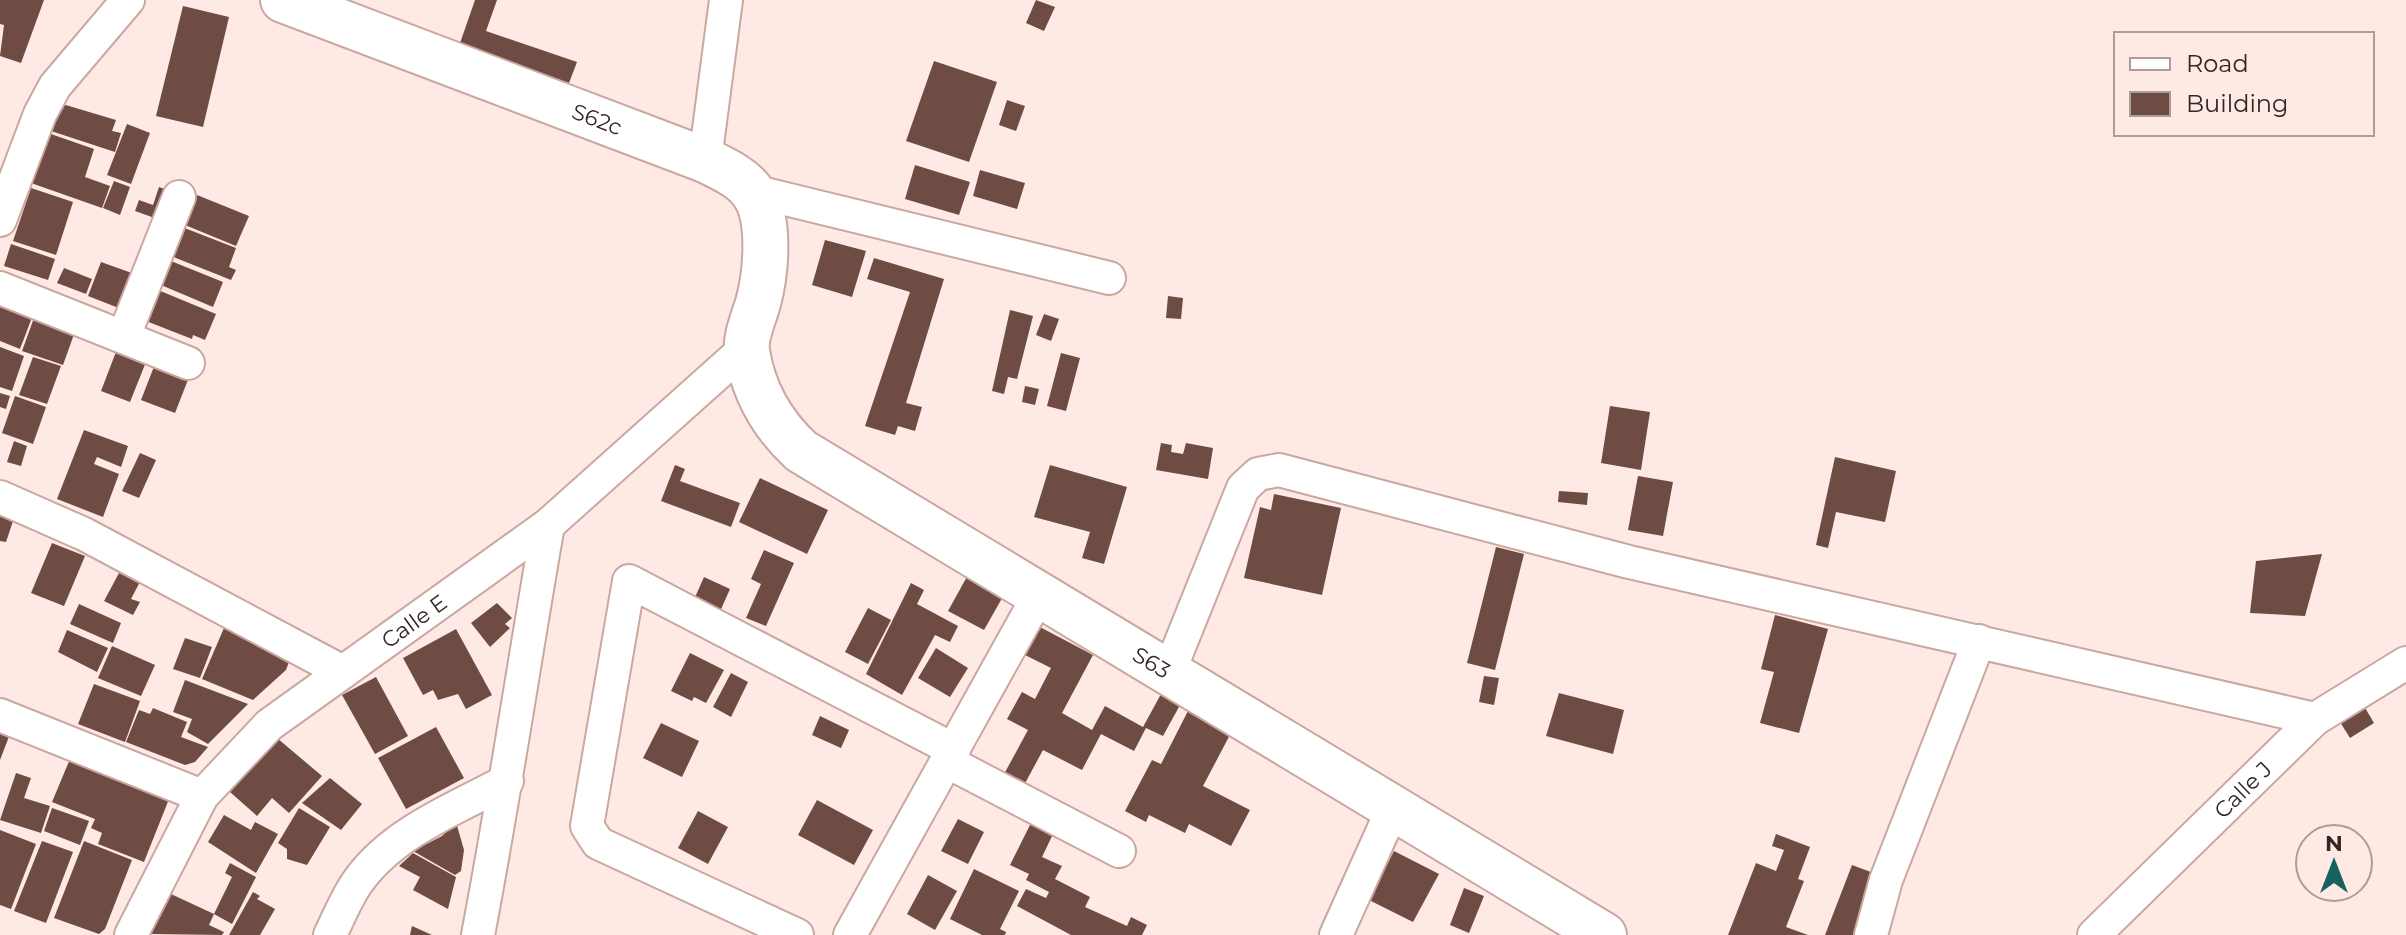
<svg xmlns="http://www.w3.org/2000/svg" width="2406" height="935" font-family="Montserrat,sans-serif">
	<style>
		.building { fill: #6e4c44 }
		.lines { fill: none; stroke-linecap: round; stroke-linejoin: round }
		.minor-casing { stroke: #caa8a0; stroke-width: 36 }
		.secondary-casing { stroke: #caa8a0; stroke-width: 48 }
		.minor { stroke: #fff; stroke-width: 32 }
		.secondary { stroke: #fff; stroke-width: 44 }
		.labels { text-anchor: middle; stroke-width: 8; stroke-linejoin: round; paint-order: stroke }
		.street-label { font-size: 22px; fill: #332623; stroke: #ffe9e4 }
	</style>
	<rect width="100%" height="100%" fill="#ffe9e4"/>
	<!-- building -->
	<g class="building">
		<polygon points="0,0 44,0 21,63 0,56 4,25 0,24"/>
		<polygon points="475,0 497,0 486,31 577,62 569,83 459,46"/>
		<polygon points="1036,0 1055,7 1044,31 1026,23"/>
		<polygon points="183,6 229,17 203,127 156,116"/>
		<polygon points="934,61 997,82 969,162 906,141"/>
		<polygon points="1007,100 1025,106 1016,131 999,125"/>
		<polygon points="59,103 116,120 112,131 121,133 115,152 51,131"/>
		<polygon points="127,124 150,133 131,184 107,175"/>
		<polygon points="48,133 94,149 85,177 110,186 102,208 31,183"/>
		<polygon points="915,165 970,182 959,215 905,199"/>
		<polygon points="980,170 1025,183 1017,209 973,196"/>
		<polygon points="114,181 130,187 120,215 103,208"/>
		<polygon points="159,187 173,192 163,221 135,211 139,200 153,205"/>
		<polygon points="31,188 73,202 56,255 13,241"/>
		<polygon points="197,195 249,216 236,246 185,225"/>
		<polygon points="182,227 236,248 229,267 236,270 231,280 171,256"/>
		<polygon points="825,240 866,251 852,297 812,285"/>
		<polygon points="11,244 55,259 48,280 4,266"/>
		<polygon points="874,258 944,279 906,403 922,407 915,431 898,426 895,435 865,426 910,292 867,279"/>
		<polygon points="171,261 223,282 213,307 161,285"/>
		<polygon points="101,262 143,277 129,312 88,296"/>
		<polygon points="64,268 92,279 86,294 57,283"/>
		<polygon points="158,290 216,314 205,340 193,335 192,339 146,321"/>
		<polygon points="1168,296 1183,298 1181,319 1166,318"/>
		<polygon points="0,297 23,306 31,320 20,349 0,341"/>
		<polygon points="1010,310 1033,316 1017,379 1008,377 1004,394 992,391"/>
		<polygon points="1044,314 1059,319 1051,341 1036,335"/>
		<polygon points="34,318 77,326 63,365 22,351"/>
		<polygon points="119,344 146,362 130,402 101,391"/>
		<polygon points="0,347 24,356 12,391 0,387"/>
		<polygon points="1061,353 1080,358 1066,411 1047,406"/>
		<polygon points="33,357 61,366 47,404 19,395"/>
		<polygon points="157,359 191,372 175,413 141,400"/>
		<polygon points="1025,386 1039,389 1035,405 1022,402"/>
		<polygon points="0,393 10,396 6,409 0,407"/>
		<polygon points="15,396 46,407 33,444 2,433"/>
		<polygon points="1610,406 1650,412 1641,470 1601,463"/>
		<polygon points="84,430 128,446 121,467 97,457 94,464 119,474 103,517 57,499"/>
		<polygon points="14,441 27,446 21,466 7,462"/>
		<polygon points="1161,443 1172,445 1171,452 1183,454 1186,443 1213,448 1208,479 1156,470"/>
		<polygon points="140,453 156,460 139,498 122,491"/>
		<polygon points="1835,457 1896,471 1885,522 1836,512 1828,548 1816,545"/>
		<polygon points="675,465 685,469 680,481 740,503 731,527 661,501"/>
		<polygon points="1050,465 1127,487 1104,564 1082,558 1090,532 1034,517"/>
		<polygon points="1638,476 1673,482 1663,536 1628,530"/>
		<polygon points="760,478 828,510 807,554 739,522"/>
		<polygon points="1559,491 1588,493 1587,505 1558,502"/>
		<polygon points="1274,494 1341,508 1322,595 1244,578 1260,507 1271,510"/>
		<polygon points="0,506 14,518 6,542 0,541"/>
		<polygon points="52,543 85,556 64,606 31,593"/>
		<polygon points="1496,547 1524,554 1495,670 1467,663"/>
		<polygon points="764,550 794,563 766,626 746,618 761,584 751,579"/>
		<polygon points="2322,554 2305,616 2250,613 2256,561"/>
		<polygon points="129,569 143,576 131,599 140,602 133,615 104,601 119,573 125,576"/>
		<polygon points="969,573 1005,593 984,630 948,611"/>
		<polygon points="704,577 730,589 718,616 692,604"/>
		<polygon points="911,583 924,590 917,604 958,626 950,642 935,635 902,695 866,674"/>
		<polygon points="497,603 512,618 505,624 510,628 490,647 471,623"/>
		<polygon points="79,604 121,623 113,643 70,624"/>
		<polygon points="868,608 891,620 868,664 845,652"/>
		<polygon points="1775,615 1828,629 1799,733 1760,723 1774,672 1761,669"/>
		<polygon points="1038,626 1093,655 1062,713 1092,730 1105,706 1143,727 1161,694 1180,705 1163,736 1146,728 1134,751 1101,734 1082,770 1043,750 1023,787 1003,776 1028,730 1007,719 1022,692 1035,699 1051,668 1023,654"/>
		<polygon points="224,628 291,656 286,670 253,700 202,679"/>
		<polygon points="456,629 492,695 466,709 458,694 438,700 433,690 423,695 403,658"/>
		<polygon points="67,630 108,648 97,672 58,652"/>
		<polygon points="185,638 212,647 200,678 173,669"/>
		<polygon points="112,646 155,665 141,696 98,678"/>
		<polygon points="936,648 968,668 950,697 918,678"/>
		<polygon points="690,653 724,670 706,703 694,697 692,701 671,691"/>
		<polygon points="731,673 748,682 731,717 713,707"/>
		<polygon points="1484,676 1499,678 1494,705 1479,702"/>
		<polygon points="376,677 408,736 375,754 342,695"/>
		<polygon points="185,680 248,704 208,744 187,732 192,719 173,712"/>
		<polygon points="94,684 140,701 125,742 78,724"/>
		<polygon points="1559,693 1624,710 1613,754 1546,736"/>
		<polygon points="2364,706 2374,723 2350,738 2340,722"/>
		<polygon points="153,708 187,722 181,737 208,747 195,762 185,765 126,742 139,710 150,714"/>
		<polygon points="1189,709 1232,731 1203,786 1250,810 1231,846 1189,824 1185,833 1149,815 1146,822 1125,811 1152,760 1161,764"/>
		<polygon points="820,716 849,730 841,748 812,735"/>
		<polygon points="661,723 699,741 682,777 643,758"/>
		<polygon points="436,727 464,778 406,809 378,758"/>
		<polygon points="0,730 10,734 0,760"/>
		<polygon points="277,738 322,776 289,813 272,798 257,816 230,792"/>
		<polygon points="70,759 169,799 144,862 98,844 102,833 91,828 95,819 52,802"/>
		<polygon points="16,773 31,778 24,798 50,806 41,833 0,820"/>
		<polygon points="330,778 362,804 341,830 302,803"/>
		<polygon points="817,800 873,830 854,865 798,835"/>
		<polygon points="52,808 89,821 80,845 44,831"/>
		<polygon points="299,808 330,827 307,865 287,859 287,849 278,843"/>
		<polygon points="698,811 728,827 708,864 678,848"/>
		<polygon points="224,815 251,830 255,822 278,834 256,873 208,842"/>
		<polygon points="958,819 984,832 968,864 941,851"/>
		<polygon points="456,822 464,850 461,871 455,875 413,851 442,836"/>
		<polygon points="1031,823 1053,834 1042,857 1062,866 1055,879 1090,897 1085,907 1127,926 1131,917 1147,925 1142,935 1071,935 1017,906 1026,889 1046,898 1049,892 1026,880 1029,874 1010,865"/>
		<polygon points="0,830 36,844 11,909 0,905"/>
		<polygon points="1776,834 1810,847 1798,879 1804,881 1786,927 1808,935 1728,935 1756,863 1776,871 1784,850 1772,846"/>
		<polygon points="42,841 73,852 46,923 14,911"/>
		<polygon points="84,841 132,860 105,929 99,934 54,918"/>
		<polygon points="1394,851 1439,874 1413,922 1369,900"/>
		<polygon points="413,853 456,877 448,909 413,890 420,877 399,866"/>
		<polygon points="230,863 256,877 232,924 214,914 232,877 225,873"/>
		<polygon points="1852,865 1887,878 1865,935 1825,935"/>
		<polygon points="974,869 1019,891 1000,929 1006,932 1005,935 982,935 950,919"/>
		<polygon points="928,875 957,891 935,930 907,914"/>
		<polygon points="1464,888 1484,896 1469,933 1450,925"/>
		<polygon points="253,892 260,896 257,899 275,909 260,935 229,935"/>
		<polygon points="171,894 214,914 209,925 224,932 222,935 151,934"/>
		<polygon points="412,926 432,935 410,935"/>
	</g>
	<g class="lines">
		<!-- minor casing -->
		<g class="minor-casing">
			<g id="minor">
				<polyline points="705,160 726,0"/>
				<polyline points="753,191 1109,278"/>
				<polyline points="0,220 40,114 55,86 128,0"/>
				<polyline points="0,288 188,363"/>
				<polyline points="124,336 179,197"/>
				<polyline points="0,497 84,534 343,672"/>
				<polyline points="1169,672 1243,488 1258,474 1279,470 1629,562 2315,719"/>
				<polyline points="0,715 202,796"/>
				<polyline points="948,762 1119,851"/>
				<path id="s1" d="M131,935L202,796L269,725L548,525L746,348"/>
				<path d="M330,935C339,917 347,896 359,880C394,832 456,808 507,781"/>
				<path d="M478,935C504,799 524,662 548,525"/>
				<polyline points="797,935 598,843 587,826 629,581 954,750"/>
				<polyline points="850,935 1040,593"/>
				<polyline points="1336,935 1394,806"/>
				<polyline points="1871,935 1886,880 1979,641"/>
				<path id="s2" d="M2094,935L2315,719L2406,663"/>
			</g>
		</g>
		<!-- secondary casing -->
		<g class="secondary-casing">
			<g id="secondary">
				<path id="s3" d="M283,0L705,160C721,168 740,176 751,190C772,215 766,274 758,303C754,317 745,337 747,351C753,391 772,424 801,451L1604,935"/>
			</g>
		</g>
		<!-- minor -->
		<use href="#minor" class="minor"/>
		<!-- secondary -->
		<use href="#secondary" class="secondary"/>
	</g>
	<g class="labels">
		<!-- street labels -->
		<g class="street-label">
			<text dy="8" stroke="none"><textPath href="#s3" startOffset="336">S62c</textPath></text>
			<text dy="8" stroke="none"><textPath href="#s1" startOffset="432">Calle E</textPath></text>
			<text dy="8" stroke="none"><textPath href="#s3" startOffset="1198">S63</textPath></text>
			<text dy="8" stroke="none"><textPath href="#s2" startOffset="208">Calle J</textPath></text>
		</g>
	</g>
	<!-- legend -->
	<rect x="2114" y="32" width="260" height="104" fill="#ffe9e4" stroke="#ad9b97" stroke-width="2"/>
	<rect x="2130" y="58" width="40" height="12" fill="#ffffff" stroke="#ad9b97" stroke-width="2"/>
	<text x="2186" y="72" font-size="24" fill="#332623">Road</text>
	<rect x="2130" y="92" width="40" height="24" fill="#6e4c44" stroke="#ad9b97" stroke-width="2"/>
	<text x="2186" y="112" font-size="24" fill="#332623">Building</text>
	<!-- north arrow -->
	<g transform="translate(2334 863)"><circle r="38" fill="#ffe9e4" stroke="#ad9b97" stroke-width="2"/>
	<path d="M0-6L14 30L0 20L-14 30Z" fill="#17625b"/>
	<text y="-12" font-size="22" font-weight="bold" text-anchor="middle" fill="#332623">N</text>
	</g>
</svg>
